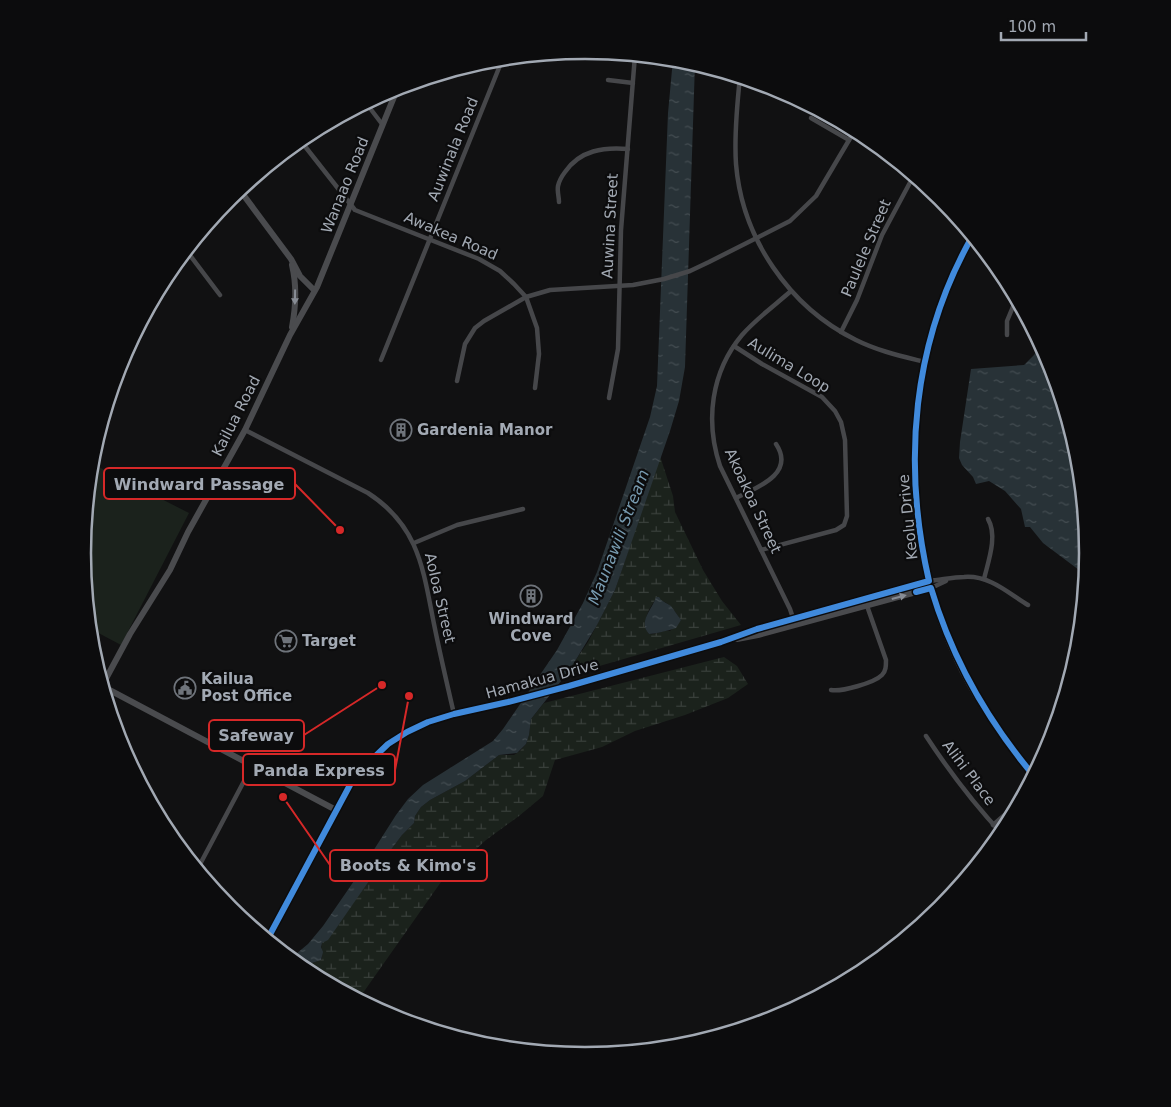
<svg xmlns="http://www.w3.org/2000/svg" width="1171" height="1107" font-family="'DejaVu Sans',sans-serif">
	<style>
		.wetland { fill: url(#wetland-marsh); fill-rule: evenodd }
		.park { fill: #1b221c }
		.water { fill: url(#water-ripples) }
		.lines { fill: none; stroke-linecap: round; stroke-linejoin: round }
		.street { stroke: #46474a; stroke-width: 4.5 }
		.secondary { stroke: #4a4b4e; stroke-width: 6 }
		.cycleway-casing { stroke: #0c0c0d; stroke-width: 9 }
		.cycleway { stroke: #408adc; stroke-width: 6 }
		.oneway { fill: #888d95 }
		.labels { text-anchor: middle; stroke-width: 4.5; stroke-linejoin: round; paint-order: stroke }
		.street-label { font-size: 15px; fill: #a2a9b3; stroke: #0c0c0d }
		.poi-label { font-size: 15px; font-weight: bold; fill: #a2a9b3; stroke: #0c0c0d; text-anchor: start }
		.water-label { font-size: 16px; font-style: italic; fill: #789bb0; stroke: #0c0c0d }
		.rim { fill: none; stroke: #a2a9b3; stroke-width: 2.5 }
		.leader { fill: none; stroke: #d62828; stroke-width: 2 }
		.callout-dot { fill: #d62828; stroke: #0c0c0d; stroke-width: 2 }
		.callout { fill: #0c0c0d; stroke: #d62828; stroke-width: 2 }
		.callout-label { font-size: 16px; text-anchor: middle; font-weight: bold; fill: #a2a9b3 }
	</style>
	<defs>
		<pattern id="wetland-marsh" width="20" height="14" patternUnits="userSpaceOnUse" patternTransform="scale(1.25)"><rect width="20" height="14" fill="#1b221c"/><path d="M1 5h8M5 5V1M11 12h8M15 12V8" fill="none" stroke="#393f3b"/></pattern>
		<pattern id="water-ripples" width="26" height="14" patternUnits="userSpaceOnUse" patternTransform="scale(1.25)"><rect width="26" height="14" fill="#283237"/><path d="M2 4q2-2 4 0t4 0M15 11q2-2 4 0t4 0" fill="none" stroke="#444d52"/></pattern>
	</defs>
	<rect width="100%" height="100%" fill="#111112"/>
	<!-- wetland -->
	<g class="wetland">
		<path d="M660,456L673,496L675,512L703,570L722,601L741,625L565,676L588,642L615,590ZM655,600C669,600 674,610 681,620L670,631C662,630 657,635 649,634C640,624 649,609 655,600Z"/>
		<path d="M724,657L737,666L748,684L728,698L685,715L635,731L602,747L555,760L543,796L519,816L486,840L441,882L358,1000L302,969L309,964L321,960C324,954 320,949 322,943L387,855L402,835L414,823L415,816L421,807L430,800L465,781L499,755H514L520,751L526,744L529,735L531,719L544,703Z"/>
	</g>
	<!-- park -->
	<polygon class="park" points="91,463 189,513 121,645 89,628 82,553"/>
	<!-- water -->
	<g class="water">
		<polygon points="673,59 695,63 685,367 679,401 670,431 615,590 597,625 577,658 565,676 531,719 529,735 526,744 517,753 499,755 465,781 430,800 421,807 415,816 414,823 402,835 387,855 328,940 322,943 321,947 323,952 321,960 309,964 302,969 290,959 308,944 323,926 354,881 396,815 408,799 423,785 493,741 503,729 557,650 583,603 597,572 650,417 657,386 668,113"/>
		<polygon points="1041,344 1051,361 1079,456 1089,554 1087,576 1043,543 1030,527 1025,527 1021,509 1005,491 989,481 976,484 973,477 962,465 959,458 960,442 971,369 1024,365 1034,355"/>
		<path d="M656,597H659L661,600L671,606L681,620L676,628C671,630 654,634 649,634C638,621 652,610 656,597Z"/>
	</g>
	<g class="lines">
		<!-- street -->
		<g class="street">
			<path d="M740,77C737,105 734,135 736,164C742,238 789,307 856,340C878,351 901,356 925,362"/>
			<polyline points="608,80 633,83"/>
			<polyline points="366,103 382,124"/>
			<polyline points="811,118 849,140"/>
			<polyline points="300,140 355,210 479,259 500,271 514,284 526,297 537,328 539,354 535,388"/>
			<path d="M559,202C559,197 557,191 558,186C559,181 562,176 565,172C580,150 604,147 628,149"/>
			<polyline points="186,250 220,295"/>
			<path d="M791,291C775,305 756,319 742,335C711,372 705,421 720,466L790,609L794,621"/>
			<polyline points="841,332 857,300 882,235 914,175"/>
			<polyline points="1007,335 1007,321 1017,297"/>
			<polyline points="734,346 762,364 822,397 835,411 841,422 845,440 847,516 844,525 836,530 761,550"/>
			<polyline points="381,360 503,58"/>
			<polyline points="457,381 465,344 475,328 484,321 526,297 550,290 633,285 664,279 690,271 709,262 790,221 816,196 855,130"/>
			<polyline points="609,398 618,349 621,230 635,55"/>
			<path d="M245,430L368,493C419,526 423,569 434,624C440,654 447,684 454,714"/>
			<path d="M736,498C756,488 796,474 776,444"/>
			<polyline points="414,543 457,525 523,509"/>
			<path d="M984,579C988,562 998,536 988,519"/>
			<path d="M929,581C941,580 953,577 964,577C990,575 1008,593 1028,605"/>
			<polyline points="931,588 946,581"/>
			<path d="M831,690C841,692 874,683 882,675C886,671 886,666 886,660L866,603"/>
			<path d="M926,736C949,771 974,804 1003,835"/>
			<polyline points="993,825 1023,799"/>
			<polyline points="197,870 252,766"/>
		</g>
		<!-- secondary -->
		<g class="secondary">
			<polyline points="239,189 291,259 300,276 314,290"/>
			<path d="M973,235C900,363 895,527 957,660C977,703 1004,740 1034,776"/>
			<path d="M292,327C296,306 297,286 292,265"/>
			<polyline points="737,639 758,635 931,588"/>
			<polyline points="102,686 130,634 170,570 188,532 245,430 290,335 317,287 398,87"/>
			<polyline points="102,686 336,810"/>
			<polyline points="267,940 350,785 364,767 388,744 407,732 428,722 454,714 508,702 569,686 721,642 757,629 929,581"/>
		</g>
		<!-- cycleway casing -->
		<g class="cycleway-casing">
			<g id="cycleway">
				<path d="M916,592L931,588C952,659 987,720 1034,776"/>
				<path d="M267,940L350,785L364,767L388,744L407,732L428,722L454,714L508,702L569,686L721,642L757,629L929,581C902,463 912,342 973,235"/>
			</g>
		</g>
		<!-- cycleway -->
		<use href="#cycleway" class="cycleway"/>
	</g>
	<!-- one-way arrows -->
	<defs><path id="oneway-solid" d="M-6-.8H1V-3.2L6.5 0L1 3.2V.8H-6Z" transform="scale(1.25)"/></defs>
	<g class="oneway">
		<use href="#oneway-solid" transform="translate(295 297) rotate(91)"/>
		<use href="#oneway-solid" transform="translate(899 597) rotate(-15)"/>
	</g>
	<!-- icons -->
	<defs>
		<g id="building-ring" transform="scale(1.125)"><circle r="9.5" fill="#0c0c0d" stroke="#6f747b" stroke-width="1.5"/><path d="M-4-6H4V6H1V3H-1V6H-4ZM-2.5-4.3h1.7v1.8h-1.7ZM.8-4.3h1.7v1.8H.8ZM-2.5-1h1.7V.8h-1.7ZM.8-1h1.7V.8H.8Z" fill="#6f747b"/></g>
		<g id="supermarket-ring" transform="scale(1.125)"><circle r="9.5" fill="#0c0c0d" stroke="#6f747b" stroke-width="1.5"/><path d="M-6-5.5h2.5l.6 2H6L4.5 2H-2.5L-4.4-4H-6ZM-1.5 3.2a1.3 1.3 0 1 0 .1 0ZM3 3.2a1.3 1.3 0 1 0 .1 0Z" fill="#6f747b"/></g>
		<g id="civic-ring" transform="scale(1.125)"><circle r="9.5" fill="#0c0c0d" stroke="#6f747b" stroke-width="1.5"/><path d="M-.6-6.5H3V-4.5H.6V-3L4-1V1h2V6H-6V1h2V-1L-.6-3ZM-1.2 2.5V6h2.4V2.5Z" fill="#6f747b"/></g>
	</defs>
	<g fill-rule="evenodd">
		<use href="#building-ring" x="401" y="430"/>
		<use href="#building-ring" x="531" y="596"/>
		<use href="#supermarket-ring" x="286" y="641"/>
		<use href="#civic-ring" x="185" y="688"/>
	</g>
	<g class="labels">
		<!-- street labels -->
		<g class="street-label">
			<text transform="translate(453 149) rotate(-68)" y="5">Auwinala Road</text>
			<text transform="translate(345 185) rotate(-68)" y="5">Wanaao Road</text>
			<text transform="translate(610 226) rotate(-87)" y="5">Auwina Street</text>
			<text transform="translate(451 236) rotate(23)" y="5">Awakea Road</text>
			<text transform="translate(866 248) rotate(-67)" y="5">Paulele Street</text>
			<text transform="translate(789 365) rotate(31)" y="5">Aulima Loop</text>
			<text transform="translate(236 416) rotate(-63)" y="5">Kailua Road</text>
			<text transform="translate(753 501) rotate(65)" y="5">Akoakoa Street</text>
			<text transform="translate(908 517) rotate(-96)" y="5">Keolu Drive</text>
			<text transform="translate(440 598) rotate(77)" y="5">Aoloa Street</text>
			<text transform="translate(542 679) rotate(-15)" y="5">Hamakua Drive</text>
			<text transform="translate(969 773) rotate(53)" y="5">Alihi Place</text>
		</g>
		<!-- poi labels -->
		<g class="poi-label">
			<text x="417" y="435">Gardenia Manor</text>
			<text x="531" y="624" text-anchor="middle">Windward<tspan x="531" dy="17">Cove</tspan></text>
			<text x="302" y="646">Target</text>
			<text x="201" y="684">Kailua<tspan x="201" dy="17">Post Office</tspan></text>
		</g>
		<!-- water labels -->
		<g class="water-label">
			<text transform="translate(618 537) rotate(-69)" y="6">Maunawili Stream</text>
		</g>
	</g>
	<!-- crop -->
	<path d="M0 0H1171V1107H0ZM91 553a494 494 0 1 1 988 0a494 494 0 1 1-988 0Z" fill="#0c0c0d" fill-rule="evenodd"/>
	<path class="rim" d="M91 553a494 494 0 1 1 988 0a494 494 0 1 1-988 0Z"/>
	<!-- callouts -->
	<path class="leader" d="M340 530L295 484M382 685L304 735M409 696L395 770M283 797L330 865"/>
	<g class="callout-dot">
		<circle cx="340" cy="530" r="5"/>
		<circle cx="382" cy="685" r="5"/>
		<circle cx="409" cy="696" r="5"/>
		<circle cx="283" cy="797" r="5"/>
	</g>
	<g class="callout">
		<rect x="104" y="468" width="191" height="31" rx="5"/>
		<rect x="209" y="720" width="95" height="31" rx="5"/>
		<rect x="243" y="754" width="152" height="31" rx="5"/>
		<rect x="330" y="850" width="157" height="31" rx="5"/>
	</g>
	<g class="callout-label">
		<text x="199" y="490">Windward Passage</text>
		<text x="256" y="741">Safeway</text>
		<text x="319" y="776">Panda Express</text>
		<text x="408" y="871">Boots &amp; Kimo's</text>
	</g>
	<!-- scale -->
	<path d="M1001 32v8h85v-8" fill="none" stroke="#a2a9b3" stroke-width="2.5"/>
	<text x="1008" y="32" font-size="15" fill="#a2a9b3" stroke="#0c0c0d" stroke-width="4" paint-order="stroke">100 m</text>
</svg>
